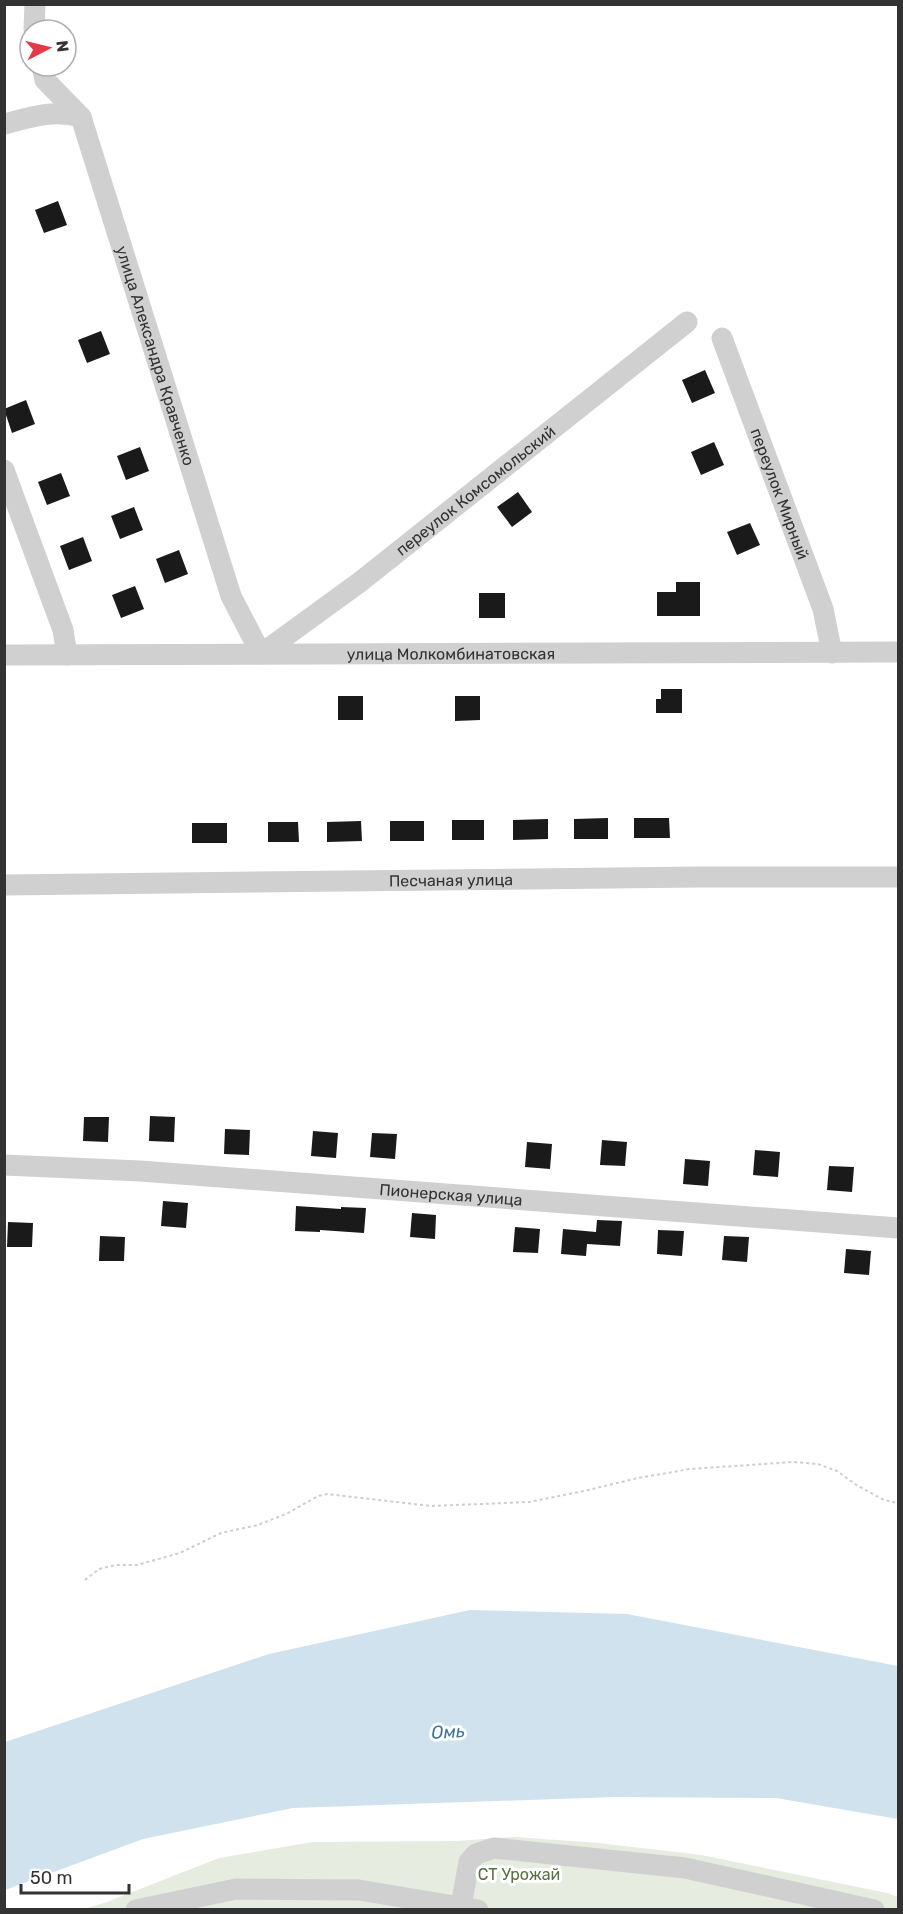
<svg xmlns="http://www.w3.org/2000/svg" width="903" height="1914" font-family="Rubik,sans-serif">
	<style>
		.green { fill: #e6ecdf }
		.water { fill: #cfe2ee }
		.building { fill: #1a1a1a }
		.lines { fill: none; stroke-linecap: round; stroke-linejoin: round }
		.path { stroke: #cdcdcd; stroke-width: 2; stroke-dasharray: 3 3; stroke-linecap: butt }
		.minor { stroke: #d0d0d0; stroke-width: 21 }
		.labels { text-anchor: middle; stroke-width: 6; stroke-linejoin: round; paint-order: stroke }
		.street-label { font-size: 16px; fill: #333; stroke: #fff }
		.park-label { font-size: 16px; fill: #56703f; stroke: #fff }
		.water-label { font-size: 18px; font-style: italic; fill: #3f7597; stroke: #fff }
	</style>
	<rect width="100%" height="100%" fill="#fff"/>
	<!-- green -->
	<polygon class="green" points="515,1837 599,1843 701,1855 887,1893 898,1897 898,1910 81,1910 107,1902 219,1858 313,1842 456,1841"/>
	<!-- water -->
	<polygon class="water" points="470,1610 627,1614 898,1666 898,1819 776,1798 615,1797 293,1808 143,1839 5,1890 5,1742 269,1654"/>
	<!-- building -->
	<g class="building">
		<polygon points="58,201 67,225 44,233 35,210"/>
		<polygon points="101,331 110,354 87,363 78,340"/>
		<polygon points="705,370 715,393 692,403 682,380"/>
		<polygon points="26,400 35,424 12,433 4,409"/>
		<polygon points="714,442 724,465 701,475 691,452"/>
		<polygon points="140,447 149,471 126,480 117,456"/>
		<polygon points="61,473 70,496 47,505 38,482"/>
		<polygon points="518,492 532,512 512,527 497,507"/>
		<polygon points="134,507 143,530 120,539 111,516"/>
		<polygon points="750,523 760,545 737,555 727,532"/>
		<polygon points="83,537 92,561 69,570 60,546"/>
		<polygon points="179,550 188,574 165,583 156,559"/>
		<polygon points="676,582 700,582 700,616 657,616 657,592 676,592"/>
		<polygon points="135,586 144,609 121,618 112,595"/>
		<rect x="479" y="593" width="26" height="25"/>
		<polygon points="661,689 682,689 682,713 656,713 656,699 661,699"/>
		<rect x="338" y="696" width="25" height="24"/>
		<polygon points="455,696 480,696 480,720 455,721"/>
		<polygon points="608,818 608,839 574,839 574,819"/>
		<polygon points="634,818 669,818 670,838 634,838"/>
		<polygon points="548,819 548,839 513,840 513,820"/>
		<rect x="452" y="820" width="32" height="20"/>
		<polygon points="361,821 362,841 327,842 327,822"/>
		<rect x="390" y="821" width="34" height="20"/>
		<polygon points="268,822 298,822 299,842 268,842"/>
		<rect x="192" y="823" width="35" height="20"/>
		<polygon points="150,1116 175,1117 174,1142 149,1141"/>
		<polygon points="84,1117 109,1117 108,1142 83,1141"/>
		<polygon points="225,1129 250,1130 249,1155 224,1154"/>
		<polygon points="313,1131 338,1133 336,1158 311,1156"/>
		<polygon points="372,1133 397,1134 395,1159 370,1157"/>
		<polygon points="602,1140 627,1142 625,1166 600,1165"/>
		<polygon points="527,1142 552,1144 550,1169 525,1167"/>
		<polygon points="755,1150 780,1152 778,1177 753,1175"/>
		<polygon points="685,1159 710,1161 708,1186 683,1184"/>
		<polygon points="829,1166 854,1167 852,1192 827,1190"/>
		<polygon points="163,1201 188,1203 186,1228 161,1226"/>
		<polygon points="296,1206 341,1209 341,1207 366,1208 364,1233 320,1230 320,1232 295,1231"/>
		<polygon points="412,1213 436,1215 435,1239 410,1237"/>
		<polygon points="597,1220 622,1221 620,1246 587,1244 586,1256 561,1254 563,1229 596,1232"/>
		<polygon points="8,1222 33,1223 32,1247 7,1247"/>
		<polygon points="515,1227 540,1229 538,1253 513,1252"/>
		<polygon points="658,1230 684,1231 682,1256 657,1254"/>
		<polygon points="100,1236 125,1237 124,1261 99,1261"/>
		<polygon points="724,1236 749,1237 747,1262 722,1260"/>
		<polygon points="846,1249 871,1251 869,1275 844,1273"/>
	</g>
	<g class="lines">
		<!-- path -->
		<polyline class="path" points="85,1580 99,1569 116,1565 137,1565 180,1553 221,1533 258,1525 288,1513 318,1496 327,1494 431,1506 529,1502 584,1491 638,1478 690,1469 793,1462 818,1464 837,1471 858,1486 884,1500 898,1503"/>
		<!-- minor -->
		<g class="minor">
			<polyline points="34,30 35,4"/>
			<path id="s1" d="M42,66L45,80L81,117L231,596L261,654L360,582L687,322"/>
			<path d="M4,124C32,117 53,109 81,117"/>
			<path id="s2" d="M722,338L823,609L832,653"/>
			<polyline points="4,470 63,630 67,655"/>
			<path id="s3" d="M4,655L898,652"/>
			<path id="s4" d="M4,885L697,877H898"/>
			<path id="s5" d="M4,1165L140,1171L898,1228"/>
			<polyline points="461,1906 469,1862 476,1854 494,1848 685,1868 874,1910"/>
			<polyline points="136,1910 236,1889 359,1890 478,1910"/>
		</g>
	</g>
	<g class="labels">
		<!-- street labels -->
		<g class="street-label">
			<text dy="6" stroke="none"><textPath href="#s1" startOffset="316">улица Александра Кравченко</textPath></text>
			<text dy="6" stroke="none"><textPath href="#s1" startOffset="903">переулок Комсомольский</textPath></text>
			<text dy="6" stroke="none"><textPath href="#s2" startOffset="166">переулок Мирный</textPath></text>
			<text dy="6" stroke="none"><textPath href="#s3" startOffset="447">улица Молкомбинатовская</textPath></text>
			<text dy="6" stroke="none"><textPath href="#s4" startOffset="447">Песчаная улица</textPath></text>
			<text dy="6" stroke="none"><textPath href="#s5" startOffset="448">Пионерская улица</textPath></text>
		</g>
		<!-- park labels -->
		<g class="park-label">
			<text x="519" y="1880">СТ Урожай</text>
		</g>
		<!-- water labels -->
		<g class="water-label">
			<text transform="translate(448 1732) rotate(-3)" y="6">Омь</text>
		</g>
	</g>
	<!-- border -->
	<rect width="903" height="1914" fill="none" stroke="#333333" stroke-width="12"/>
	<!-- north arrow -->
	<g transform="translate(48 48) rotate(83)"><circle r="28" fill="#ffffff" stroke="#adadad" stroke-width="1.5"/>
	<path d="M0-4.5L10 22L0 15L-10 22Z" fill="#e63946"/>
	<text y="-9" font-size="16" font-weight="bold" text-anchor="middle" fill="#333333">N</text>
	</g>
	<!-- scale -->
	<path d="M21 1884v9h108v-9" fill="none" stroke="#333333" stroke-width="3"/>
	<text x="30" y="1884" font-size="18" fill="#333333" stroke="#ffffff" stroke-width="4.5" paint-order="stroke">50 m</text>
</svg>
